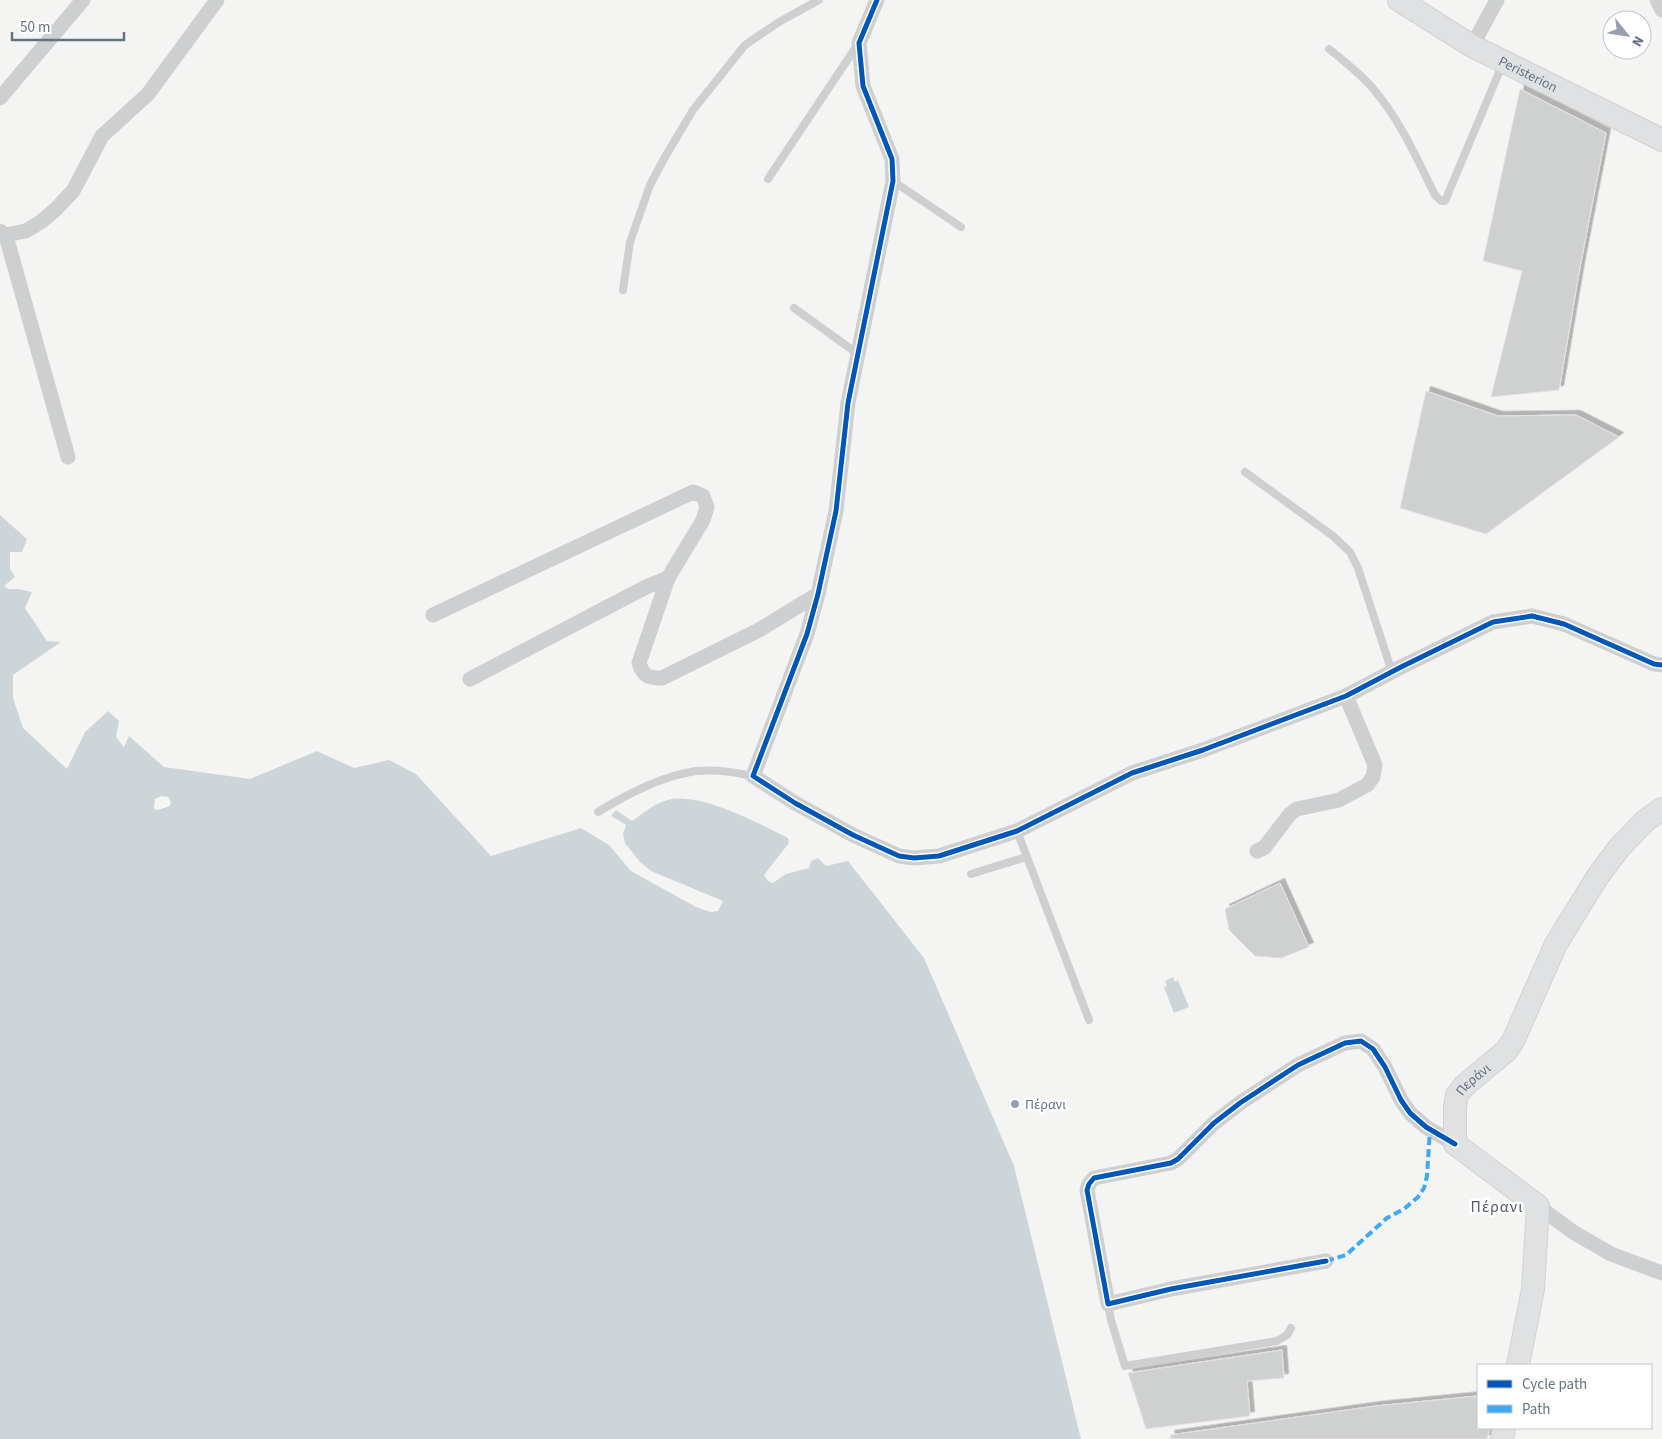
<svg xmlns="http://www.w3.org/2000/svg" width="1662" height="1439" font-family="'Source Sans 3',sans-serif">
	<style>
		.water { fill: #ced5d9; fill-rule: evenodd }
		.building { fill: #cfd0d0; stroke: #e4e4e3; filter: url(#shadow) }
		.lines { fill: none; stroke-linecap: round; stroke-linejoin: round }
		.secondary-casing { stroke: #cfd2d3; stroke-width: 24 }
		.lane { stroke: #cecfd0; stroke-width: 8 }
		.street { stroke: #cecfd0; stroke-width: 15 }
		.secondary { stroke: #e0e1e2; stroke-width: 22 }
		.quiet { stroke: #3fa9f5; stroke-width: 4; stroke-dasharray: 8 4; stroke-linecap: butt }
		.cycleway-casing { stroke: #fff; stroke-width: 8 }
		.cycleway { stroke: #0057b8; stroke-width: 5 }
		.poi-dot { fill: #96a0ac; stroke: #fff; stroke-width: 2 }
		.labels { text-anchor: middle; stroke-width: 5; stroke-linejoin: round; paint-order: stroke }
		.street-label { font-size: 14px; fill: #637285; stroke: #fff }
		.poi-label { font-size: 14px; fill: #637285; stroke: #fff; text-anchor: start }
		.quarter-label { font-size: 16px; letter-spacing: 1px; fill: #525c69; stroke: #fff }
	</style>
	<defs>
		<filter id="shadow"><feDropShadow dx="4.5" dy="-4.5" stdDeviation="0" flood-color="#0004"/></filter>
	</defs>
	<rect width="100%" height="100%" fill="#f4f5f3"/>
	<!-- water -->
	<g class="water">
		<path d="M0,515L27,539L22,552H10V569L15,577L4,586L8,589H18L32,592L25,608L47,641L61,642L13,675V698L23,728L67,769L85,732L108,711L119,721L116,737L124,747L129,736L164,767L250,779L317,751L354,768L389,760L416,774L491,856L581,828L609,845L631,871L696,907L711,912L718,911L723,901L651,871L640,862L625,843L623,834L626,825L611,816L616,810L632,821C643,813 655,803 668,800C699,791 760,824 788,838L789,843L764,875L768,881L773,883L786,874L809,868L811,861L818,858L826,866L848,861L924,958L1014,1166L1081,1439H0ZM161,796L168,797L171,802L170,806L158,810L154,809L155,799Z"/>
		<polygon points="1173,977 1175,982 1178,980 1189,1007 1174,1013 1164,987 1167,986 1165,981"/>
	</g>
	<!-- building -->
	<g class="building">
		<polygon points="1520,89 1606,133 1580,267 1559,390 1491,397 1522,271 1483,261"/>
		<polygon points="1426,391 1498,416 1576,415 1619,437 1486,534 1400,508"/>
		<polygon points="1280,883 1309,947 1281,958 1255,956 1229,930 1225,909"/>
		<polygon points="1282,1350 1284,1378 1247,1381 1250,1416 1146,1429 1128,1373"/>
		<polygon points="1478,1396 1478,1428 1490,1428 1487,1439 1171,1439 1170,1435 1376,1406"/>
	</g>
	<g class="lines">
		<!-- secondary casing -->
		<g class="secondary-casing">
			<g id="secondary">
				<path id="s1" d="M1399,0L1472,46L1662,140"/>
				<path id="s2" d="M1518,1365L1533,1289L1538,1206L1455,1144V1107L1457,1095L1464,1086L1506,1051L1513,1041L1556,944L1598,876L1619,848L1645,821L1662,809"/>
				<polyline points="1502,1439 1504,1428"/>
			</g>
		</g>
		<!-- lane -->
		<g class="lane">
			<path d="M1329,49C1345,62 1362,75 1375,91C1401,122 1417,159 1435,195L1441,201H1445L1503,63"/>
			<polyline points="768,179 858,44"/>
			<polyline points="893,181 961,227"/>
			<polyline points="623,290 630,242 650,185 665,157 693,110 745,45 779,22 819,0"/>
			<polyline points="794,308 858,354"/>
			<polyline points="1245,472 1333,536 1350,552 1358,568 1392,672"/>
			<path d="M598,812C627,794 662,776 696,771C716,769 735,772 753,776"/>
			<polyline points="1017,831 1089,1020"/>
			<polyline points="971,874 1026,857"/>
			<polyline points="1108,1304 1111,1320 1125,1366 1277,1341 1287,1335 1291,1328"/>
		</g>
		<!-- street -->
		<g class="street">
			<polyline points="877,0 859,43 863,86 892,159 893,181 848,403 836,511 818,594 807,634 753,776 795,803 853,835 899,856 914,858 939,856 1017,831 1132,773 1203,750 1346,696 1401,667 1493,622 1532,616 1564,624 1654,664 1662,665"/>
			<polyline points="1657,0 1662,10"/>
			<polyline points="1472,46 1497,0"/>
			<polyline points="0,98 83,0"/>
			<polyline points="0,231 5,235 8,243 68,457"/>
			<polyline points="5,235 26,231 42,221 56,209 73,191 102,136 148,94 217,0"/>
			<path d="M433,615L693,492L703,496L707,507L703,520L668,578L639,663C643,676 648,678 662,678L759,630L818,594"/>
			<polyline points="470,679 646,587 668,578"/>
			<polyline points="1257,851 1264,848 1290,814 1297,809 1339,800 1367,785 1373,777 1375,765 1346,696"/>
			<polyline points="1538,1206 1573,1232 1611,1254 1662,1273"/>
			<polyline points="1326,1261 1171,1289 1108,1304 1087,1190 1089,1184 1094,1178 1171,1163 1178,1159 1214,1123 1240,1103 1298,1065 1345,1043 1361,1041 1373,1049 1385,1067 1401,1100 1410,1113 1426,1127 1455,1144"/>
		</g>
		<!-- secondary -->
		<use href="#secondary" class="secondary"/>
		<!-- quiet -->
		<polyline class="quiet" points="1326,1261 1346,1255 1387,1218 1404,1209 1418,1197 1424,1188 1427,1176 1430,1129"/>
		<!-- cycleway casing -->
		<g class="cycleway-casing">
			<g id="cycleway">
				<polyline points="877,0 859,43 863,86 892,159 893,181 848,403 836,511 818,594 807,634 753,776 795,803 853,835 899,856 914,858 939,856 1017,831 1132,773 1203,750 1346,696 1401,667 1493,622 1532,616 1564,624 1654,664 1662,665"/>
				<polyline points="1326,1261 1171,1289 1108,1304 1087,1190 1089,1184 1094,1178 1171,1163 1178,1159 1214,1123 1240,1103 1298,1065 1345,1043 1361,1041 1373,1049 1385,1067 1401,1100 1410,1113 1426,1127 1455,1144"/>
			</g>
		</g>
		<!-- cycleway -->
		<use href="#cycleway" class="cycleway"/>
	</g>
	<!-- markers -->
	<circle class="poi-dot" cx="1015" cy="1104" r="5"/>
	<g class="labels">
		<!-- street labels -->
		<g class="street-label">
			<text dy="5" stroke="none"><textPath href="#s1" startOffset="149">Peristerion</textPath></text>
			<text dy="5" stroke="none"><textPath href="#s2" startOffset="336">Περάνι</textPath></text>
		</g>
		<!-- poi labels -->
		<g class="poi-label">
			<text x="1025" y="1109">Πέρανι</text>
		</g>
		<!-- quarter labels -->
		<g class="quarter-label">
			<text x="1497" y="1212">Πέρανι</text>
		</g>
	</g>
	<!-- legend -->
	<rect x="1477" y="1364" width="175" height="65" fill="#ffffff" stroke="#c1c7ce"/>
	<rect x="1487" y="1380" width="25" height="8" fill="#0057b8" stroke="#c1c7ce"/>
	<text x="1522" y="1389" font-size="15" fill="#637285">Cycle path</text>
	<rect x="1487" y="1405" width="25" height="8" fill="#3fa9f5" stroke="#c1c7ce"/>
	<text x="1522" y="1414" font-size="15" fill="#637285">Path</text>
	<!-- north arrow -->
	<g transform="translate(1627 35) rotate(120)"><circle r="24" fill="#ffffff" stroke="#c1c7ce"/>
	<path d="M0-4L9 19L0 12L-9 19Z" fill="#96a0ac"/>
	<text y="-8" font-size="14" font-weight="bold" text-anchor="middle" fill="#637285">N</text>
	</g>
	<!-- scale -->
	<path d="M12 32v8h112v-8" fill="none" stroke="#637285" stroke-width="2.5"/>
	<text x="20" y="32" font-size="15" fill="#637285" stroke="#ffffff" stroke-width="4" paint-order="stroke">50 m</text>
</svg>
